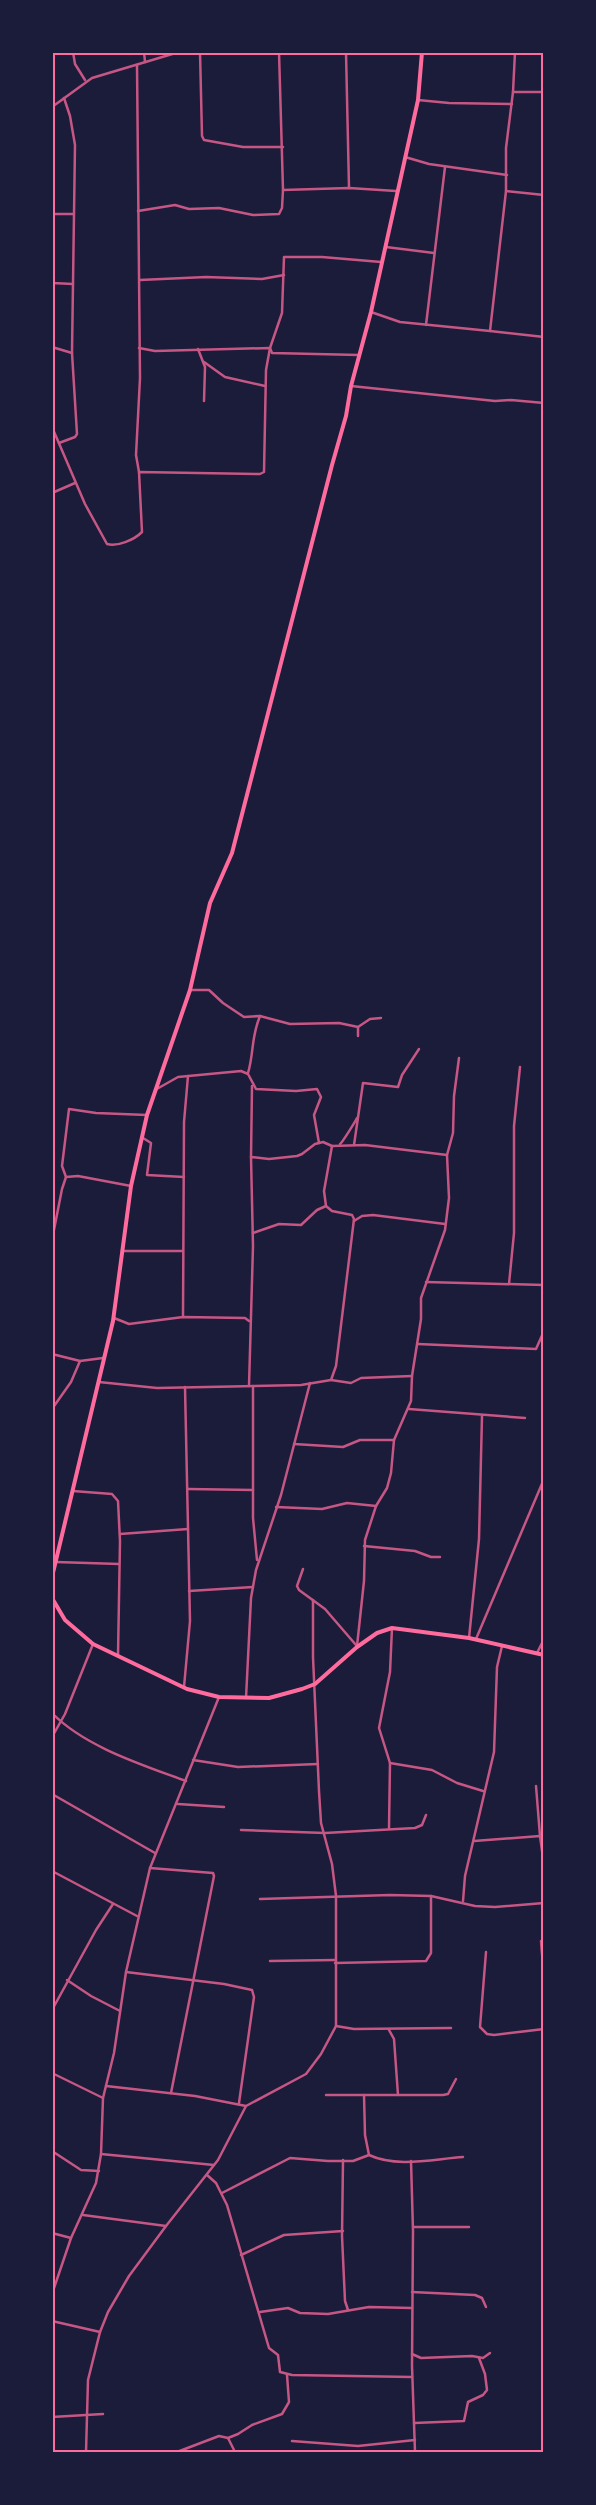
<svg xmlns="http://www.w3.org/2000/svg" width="596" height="2505" font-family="Raleway,sans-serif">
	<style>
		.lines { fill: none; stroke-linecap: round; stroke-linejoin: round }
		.minor { stroke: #c65784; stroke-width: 2.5 }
		.secondary { stroke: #ff6b9d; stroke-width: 4 }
		.neatline { fill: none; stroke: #ff6b9d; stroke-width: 2 }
	</style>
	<rect width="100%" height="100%" fill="#1b1b3a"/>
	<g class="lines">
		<!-- minor -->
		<g class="minor">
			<polyline points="73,52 75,64 85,80"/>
			<polyline points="144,52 145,62"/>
			<polyline points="200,52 202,136 204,140 243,147 283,147"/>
			<polyline points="346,52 349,188"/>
			<polyline points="137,65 140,378 136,455 139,472"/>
			<polyline points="513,92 544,92"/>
			<polyline points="418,100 449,103 512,104"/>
			<polyline points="52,107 92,78 179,52"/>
			<polyline points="405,157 429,164 507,175"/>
			<polyline points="283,190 349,188 396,191"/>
			<polyline points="506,191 544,195"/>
			<polyline points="138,211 175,205 189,209 219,208 253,215 279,214 282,208 283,190 279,52"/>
			<polyline points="52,214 73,214"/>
			<polyline points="386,247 434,253"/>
			<polyline points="140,280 206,277 262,279 284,275"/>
			<polyline points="52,283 73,284"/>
			<polyline points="371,312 400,322 490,331 506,191 506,148 513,92 515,52"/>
			<polyline points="426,325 445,167"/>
			<polyline points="490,331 544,337"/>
			<polyline points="52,347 72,353"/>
			<polyline points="139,348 155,351 270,348 272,353 359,355"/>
			<polyline points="198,349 205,367 204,401"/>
			<polyline points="204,362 225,377 265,386"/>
			<polyline points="351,386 495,401 511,400 544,403"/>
			<path d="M52,427L85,504L107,544C117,547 134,540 142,532L139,472L260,474L264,472L266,370L270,348L282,313L284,257H322L381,262"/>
			<polyline points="59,443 75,437 77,434 72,353 75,145 70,116 64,98"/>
			<polyline points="52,493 75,483"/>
			<polyline points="190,990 209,990 223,1003 244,1017 260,1016 290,1024 339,1023 358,1027 370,1019 381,1018"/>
			<polyline points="358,1036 358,1027"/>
			<path d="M248,1073C254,1053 251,1037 260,1016"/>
			<polyline points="155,1090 178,1077 241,1071 248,1074 256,1089 296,1091 317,1089 321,1097 314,1115 319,1143"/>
			<polyline points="143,1138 151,1143 147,1175 184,1177"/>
			<path d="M340,1144C342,1143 355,1122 357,1118"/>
			<polyline points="354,1145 363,1083 398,1087 402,1075 419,1049"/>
			<polyline points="251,1157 252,1086"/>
			<polyline points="66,1177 62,1166 69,1109 96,1113 147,1115"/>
			<polyline points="354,1221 362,1216 373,1215 445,1224"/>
			<polyline points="253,1233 279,1224 301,1225 317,1210 326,1206"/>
			<polyline points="52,1240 62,1189 66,1177 78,1176 131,1186"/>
			<polyline points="122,1251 182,1251"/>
			<polyline points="426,1282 544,1285"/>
			<polyline points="509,1284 514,1233 514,1126 520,1067"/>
			<polyline points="183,1317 184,1122 188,1076"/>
			<polyline points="114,1318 129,1324 183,1317 245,1318 249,1321"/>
			<polyline points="418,1344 536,1349 544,1331"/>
			<polyline points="52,1354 80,1361 103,1358"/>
			<polyline points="331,1380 351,1383 361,1378 412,1376"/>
			<polyline points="99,1382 157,1388 301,1385 331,1380 336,1366 354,1219 352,1215 332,1211 326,1206 324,1191 332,1146"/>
			<polyline points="249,1386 253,1246 251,1157 269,1159 297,1156 302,1154 315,1144 323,1142 332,1146 365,1145 447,1155"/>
			<polyline points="253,1386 253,1518 257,1560"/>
			<polyline points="52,1409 71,1382 80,1361"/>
			<polyline points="409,1409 525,1418"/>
			<polyline points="294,1444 343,1447 360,1440 394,1440"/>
			<polyline points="188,1489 253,1490"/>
			<polyline points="73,1491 112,1494 118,1501 120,1541 118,1655"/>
			<polyline points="276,1507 322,1509 347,1503 376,1506"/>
			<polyline points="120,1534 188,1529"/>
			<polyline points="364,1546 415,1551 431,1557 440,1557"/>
			<polyline points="56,1562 119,1564"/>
			<polyline points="303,1569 297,1586 299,1590 325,1609 356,1645"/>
			<polyline points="189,1591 253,1587"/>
			<polyline points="469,1638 479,1539 482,1416"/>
			<polyline points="476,1639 544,1479"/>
			<polyline points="357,1646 364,1581 365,1540 376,1506 387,1488 391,1473 394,1440 411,1401 412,1376 421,1319 421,1298 445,1230 449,1198 447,1155 453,1133 454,1096 459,1058"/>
			<polyline points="537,1653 544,1639"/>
			<polyline points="184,1687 190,1621 185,1387"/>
			<polyline points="246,1698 251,1598 256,1570 281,1495 310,1383"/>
			<path d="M52,1713C85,1747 143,1765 186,1781"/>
			<polyline points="52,1737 65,1714 93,1644"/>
			<polyline points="193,1760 238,1767 318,1764"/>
			<polyline points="390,1763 432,1770 457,1783 483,1791"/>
			<polyline points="536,1786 540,1836"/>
			<polyline points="52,1794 155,1853"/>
			<polyline points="178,1804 224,1807"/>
			<polyline points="389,1828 390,1763 379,1728 390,1672 392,1628"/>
			<polyline points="241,1830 325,1833 415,1828 422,1825 426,1815"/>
			<polyline points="474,1841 540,1836 544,1865"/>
			<polyline points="150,1868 213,1873 214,1876 171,2093"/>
			<polyline points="52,1871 137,1916"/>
			<polyline points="260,1899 390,1895 431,1896 475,1906 495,1907 544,1903"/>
			<polyline points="463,1901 465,1876 494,1752 497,1667 502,1646"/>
			<polyline points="541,1941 544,1979"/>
			<polyline points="486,1952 480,2027 487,2034 494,2035 544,2029"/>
			<polyline points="270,1961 335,1960"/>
			<polyline points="335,1963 426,1961 431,1953 431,1896"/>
			<polyline points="126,1972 224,1984 252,1990 254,1997 239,2103"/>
			<polyline points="67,1980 91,1996 120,2011"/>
			<polyline points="52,2010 96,1930 113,1904"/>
			<polyline points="336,2026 354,2029 451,2028"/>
			<polyline points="389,2030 394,2039 398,2095"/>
			<polyline points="52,2073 103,2098"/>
			<polyline points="106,2086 195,2096 246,2106"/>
			<polyline points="326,2095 443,2095 448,2094 456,2079"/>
			<polyline points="364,2095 365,2135 369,2155"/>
			<polyline points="52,2151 81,2170 99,2171"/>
			<polyline points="101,2154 214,2165"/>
			<polyline points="343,2160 342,2236 345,2301 348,2310"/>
			<polyline points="411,2161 413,2231 412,2366 415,2452"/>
			<polyline points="207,2175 216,2183 227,2205 269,2348 278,2355 280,2372 292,2375 412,2377"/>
			<path d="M222,2193L290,2158L328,2161H353L369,2155C397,2168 433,2159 463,2157"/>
			<polyline points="83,2215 166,2226"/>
			<polyline points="413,2227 469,2227"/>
			<polyline points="52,2233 71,2238"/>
			<polyline points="241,2255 284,2235 343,2231"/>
			<polyline points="412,2292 475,2295 482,2298 486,2307"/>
			<polyline points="52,2294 71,2238 96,2183 101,2154 103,2098 114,2053 126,1972 150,1868 219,1697"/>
			<polyline points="260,2312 288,2308 300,2313 328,2314 369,2307 412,2308"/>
			<polyline points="52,2321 100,2332"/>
			<polyline points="412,2354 421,2358 472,2356 483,2358 490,2353"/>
			<polyline points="52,2417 103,2414"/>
			<polyline points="414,2423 464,2421 468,2402 483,2395 487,2390 485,2374 479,2358"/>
			<polyline points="228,2438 235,2452"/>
			<polyline points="292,2441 358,2446 415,2440"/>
			<polyline points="86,2452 88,2380 100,2332 108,2312 129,2276 166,2226 218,2160 246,2106 306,2074 321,2054 336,2026 336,1896 332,1864 321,1823 319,1791 313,1657 313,1600"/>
			<polyline points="177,2452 219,2436 228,2438 238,2434 252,2425 282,2414 289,2402 287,2375"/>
		</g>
		<!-- secondary -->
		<g class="secondary">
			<polyline points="52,1577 113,1321 131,1186 147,1115 190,990 210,903 232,853 332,465 346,416 351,386 371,312 418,100 422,52"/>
			<polyline points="52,1598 65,1620 93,1644 187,1689 219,1697 269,1698 302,1689 315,1684 357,1647 377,1633 392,1628 469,1638 544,1655"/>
		</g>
	</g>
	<!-- border -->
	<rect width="596" height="2505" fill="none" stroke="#1b1b3a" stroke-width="108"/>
	<rect x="54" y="54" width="488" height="2397" class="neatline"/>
</svg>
